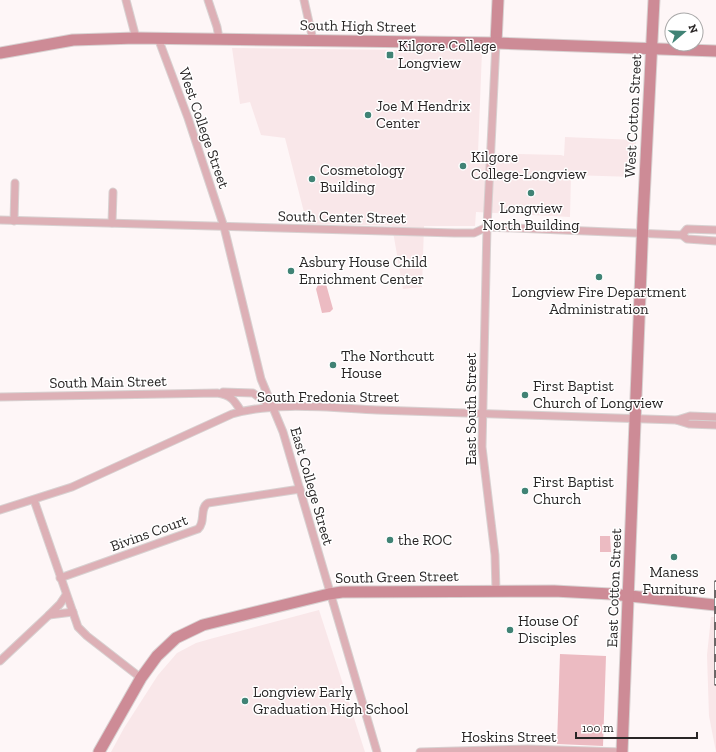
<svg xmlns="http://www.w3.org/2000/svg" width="716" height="752" font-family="'Zilla Slab',serif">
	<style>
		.built { fill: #f9e7e9 }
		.green { fill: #ecbbc2 }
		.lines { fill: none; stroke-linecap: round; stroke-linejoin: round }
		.street-casing { stroke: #d8d1d1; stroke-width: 9 }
		.secondary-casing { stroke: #d8d1d1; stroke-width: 13 }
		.street { stroke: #ddb0b6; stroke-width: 7 }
		.secondary { stroke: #cd8b96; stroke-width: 11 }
		.rail-casing { stroke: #6b6767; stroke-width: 4 }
		.rail { stroke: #fff; stroke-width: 2.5; stroke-dasharray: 8; stroke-linecap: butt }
		.poi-dot { fill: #408375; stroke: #fff; stroke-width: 1.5 }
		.labels { text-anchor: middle; stroke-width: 3; stroke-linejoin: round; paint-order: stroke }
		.street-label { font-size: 15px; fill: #292626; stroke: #fff }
		.poi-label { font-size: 15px; fill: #292626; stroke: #fff; text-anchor: start }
	</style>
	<rect width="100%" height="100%" fill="#fef6f7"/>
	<!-- built -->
	<g class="built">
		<polygon points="232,48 482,51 478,153 561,155 564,156 565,137 636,140 634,177 571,175 570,217 476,212 475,226 424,226 422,287 403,289 392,226 307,224 285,138 261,135 250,102 240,104"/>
		<polygon points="319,610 365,752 111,752 124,728 158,675 177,653 196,643 210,639"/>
		<polygon points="711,617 716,617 716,752 709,716 707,655"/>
	</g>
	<!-- green -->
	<g class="green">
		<polygon points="319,283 326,284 333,309 330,312 322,313 316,289"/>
		<polygon points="600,536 610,536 611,552 600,552"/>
		<polygon points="560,654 606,656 603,746 557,744"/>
	</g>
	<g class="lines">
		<!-- street casing -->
		<g class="street-casing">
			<g id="street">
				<polyline points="126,0 136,38"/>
				<polyline points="208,0 217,27 219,38"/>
				<polyline points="304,0 313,40"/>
				<polyline points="158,38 188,118 224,227 261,379 283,432 377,752"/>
				<polyline points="496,43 487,227 482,447 495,555 496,591"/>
				<polyline points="0,220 455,233 474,233 487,227 682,235 687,239 716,241"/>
				<polyline points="14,221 15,183"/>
				<polyline points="112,223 113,192"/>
				<polyline points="682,235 687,229 716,230"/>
				<polyline points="223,392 253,393 272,407"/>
				<path d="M0,397L217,393C231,395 234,400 241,411"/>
				<polyline points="677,420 690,416 716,417"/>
				<polyline points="34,500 78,627 87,636 141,678"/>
				<path d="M0,510L72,487L232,414C276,401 332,408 377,410C477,413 576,417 676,420L689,424L716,425"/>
				<path d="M60,578L198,529C206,522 199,508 208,503L300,489"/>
				<polyline points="66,595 60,604 49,615 73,612"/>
				<polyline points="0,661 49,615"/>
				<polyline points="420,752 527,749 622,752"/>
			</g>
		</g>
		<!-- secondary casing -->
		<g class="secondary-casing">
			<g id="secondary">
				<polyline points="496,43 498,0"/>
				<polyline points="0,53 73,40 136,38 496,43 716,51"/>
				<polyline points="99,752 141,678 157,656 176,638 203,625 329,594 342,592 554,591 611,594 716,605"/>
				<polyline points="622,752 643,219 654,0"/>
			</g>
		</g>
		<!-- street -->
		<use href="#street" class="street"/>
		<!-- secondary -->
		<use href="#secondary" class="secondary"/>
		<!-- rail casing -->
		<g class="rail-casing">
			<polyline id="rail" points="716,582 716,684"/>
		</g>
		<!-- rail -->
		<use href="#rail" class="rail"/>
	</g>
	<!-- markers -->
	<g class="poi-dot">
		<rect x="386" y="51" width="8" height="8" rx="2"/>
		<circle cx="368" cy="115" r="4"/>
		<circle cx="463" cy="166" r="4"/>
		<circle cx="312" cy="179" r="4"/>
		<circle cx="531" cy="193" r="4"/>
		<circle cx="291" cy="271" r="4"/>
		<circle cx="599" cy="277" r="4"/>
		<circle cx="333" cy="365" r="4"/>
		<circle cx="525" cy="395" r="4"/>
		<circle cx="525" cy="491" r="4"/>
		<circle cx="390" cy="540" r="4"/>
		<circle cx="674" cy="557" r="4"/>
		<circle cx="510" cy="630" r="4"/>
		<circle cx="245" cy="701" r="4"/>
	</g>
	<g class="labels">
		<!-- street labels -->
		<g class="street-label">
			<text transform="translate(358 26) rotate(1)" y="5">South High Street</text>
			<text transform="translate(633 116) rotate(-87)" y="5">West Cotton Street</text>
			<text transform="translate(204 128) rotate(71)" y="5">West College Street</text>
			<text transform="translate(342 217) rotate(1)" y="5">South Center Street</text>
			<text transform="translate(108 382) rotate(-1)" y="5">South Main Street</text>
			<text x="328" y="402">South Fredonia Street</text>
			<text transform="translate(471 409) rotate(-90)" y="5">East South Street</text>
			<text transform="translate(312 486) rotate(74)" y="5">East College Street</text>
			<text transform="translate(149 533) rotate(-20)" y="5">Bivins Court</text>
			<text transform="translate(397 577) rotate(-1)" y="5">South Green Street</text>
			<text transform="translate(614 588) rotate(-88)" y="5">East Cotton Street</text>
			<text x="509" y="742">Hoskins Street</text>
		</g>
		<!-- poi labels -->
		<g class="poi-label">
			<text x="398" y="51">Kilgore College<tspan x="398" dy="17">Longview</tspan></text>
			<text x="376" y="111">Joe M Hendrix<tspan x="376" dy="17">Center</tspan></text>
			<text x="471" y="162">Kilgore<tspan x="471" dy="17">College-Longview</tspan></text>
			<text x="320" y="175">Cosmetology<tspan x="320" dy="17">Building</tspan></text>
			<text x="531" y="213" text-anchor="middle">Longview<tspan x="531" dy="17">North Building</tspan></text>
			<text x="299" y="267">Asbury House Child<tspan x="299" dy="17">Enrichment Center</tspan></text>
			<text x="599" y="297" text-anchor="middle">Longview Fire Department<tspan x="599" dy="17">Administration</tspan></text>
			<text x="341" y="361">The Northcutt<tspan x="341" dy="17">House</tspan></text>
			<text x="533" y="391">First Baptist<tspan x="533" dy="17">Church of Longview</tspan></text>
			<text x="533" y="487">First Baptist<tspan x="533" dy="17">Church</tspan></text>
			<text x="398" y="545">the ROC</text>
			<text x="674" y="577" text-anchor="middle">Maness<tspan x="674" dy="17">Furniture</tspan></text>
			<text x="518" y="626">House Of<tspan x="518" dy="17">Disciples</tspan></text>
			<text x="253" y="697">Longview Early<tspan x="253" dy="17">Graduation High School</tspan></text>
		</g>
	</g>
	<!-- north arrow -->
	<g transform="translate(684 32) rotate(71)"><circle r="19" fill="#ffffff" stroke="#a9a8a8"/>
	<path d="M0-3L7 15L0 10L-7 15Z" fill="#408375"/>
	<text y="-6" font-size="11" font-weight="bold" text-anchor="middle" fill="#292626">N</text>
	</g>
	<!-- scale -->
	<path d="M576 732v6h121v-6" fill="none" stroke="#292626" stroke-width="2"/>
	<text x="582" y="732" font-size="12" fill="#292626" stroke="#ffffff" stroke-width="3" paint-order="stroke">100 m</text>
</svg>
